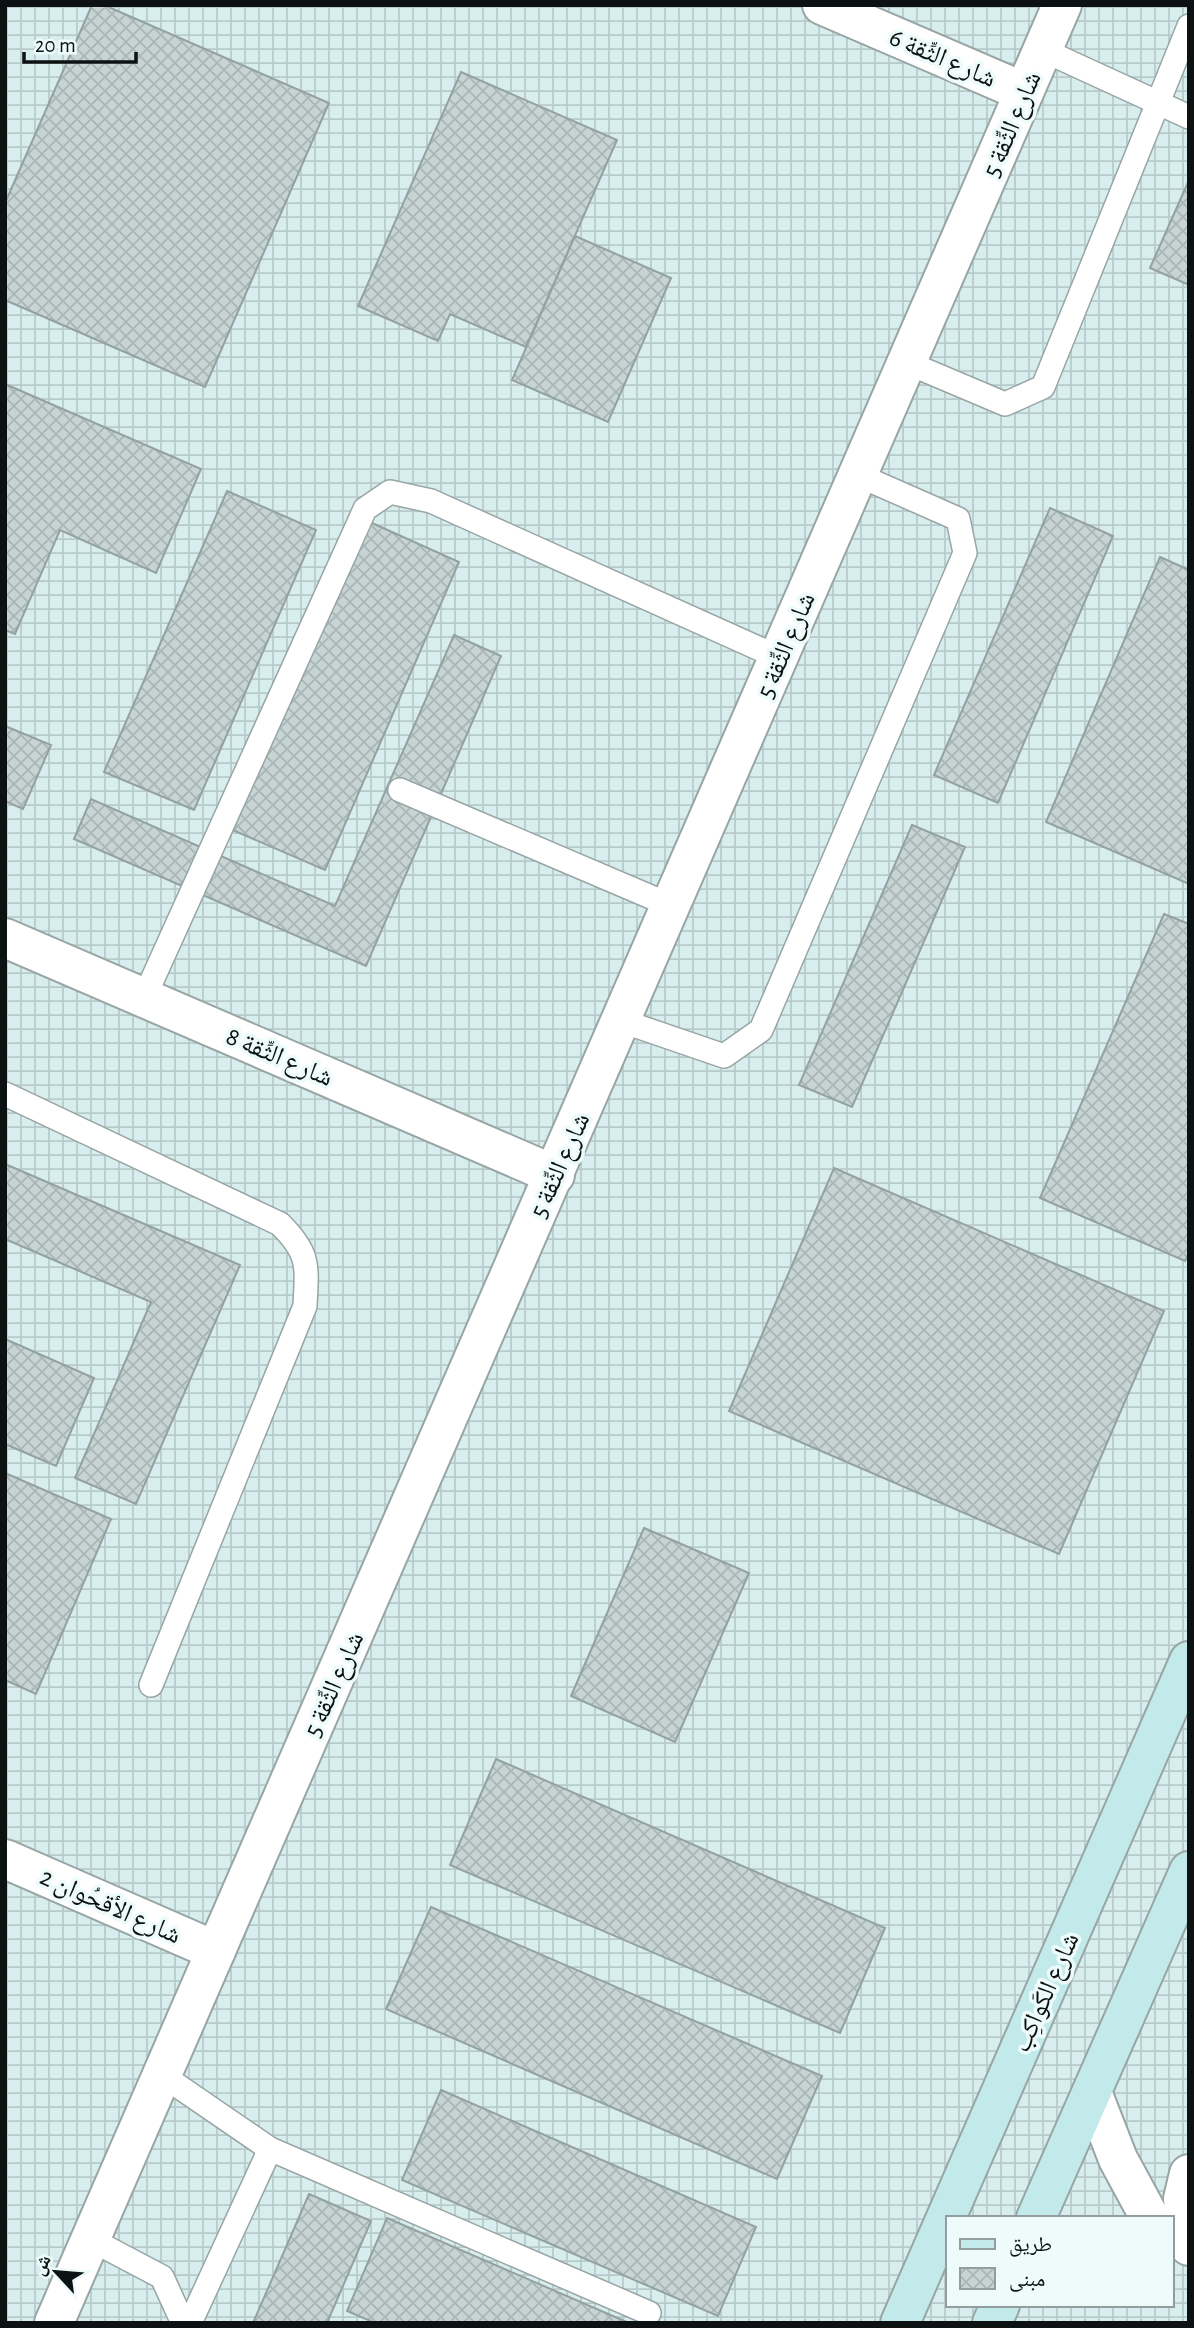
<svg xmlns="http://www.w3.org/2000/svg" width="1194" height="2328" font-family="'Alegreya Sans','Noto Naskh Arabic',sans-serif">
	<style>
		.industrial { fill: url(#industrial-grid); fill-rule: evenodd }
		.building { fill: url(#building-cross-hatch); stroke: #94a1a1; stroke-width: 2 }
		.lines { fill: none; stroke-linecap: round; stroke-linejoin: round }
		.lane-casing { stroke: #98a5a5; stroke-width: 26 }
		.street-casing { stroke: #98a5a5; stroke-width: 42 }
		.secondary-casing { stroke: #98a5a5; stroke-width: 42 }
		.lane { stroke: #fff; stroke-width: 23 }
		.street { stroke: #fff; stroke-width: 38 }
		.secondary { stroke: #c2eaea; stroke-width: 38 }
		.labels { text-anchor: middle; stroke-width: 7; stroke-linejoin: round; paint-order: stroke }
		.street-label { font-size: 26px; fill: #0c1111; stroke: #eefbfb }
	</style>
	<defs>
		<pattern id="industrial-grid" width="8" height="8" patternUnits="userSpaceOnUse" patternTransform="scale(1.75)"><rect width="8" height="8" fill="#d8eeee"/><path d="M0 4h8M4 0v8" fill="none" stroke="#b8cbcb"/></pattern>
		<pattern id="building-cross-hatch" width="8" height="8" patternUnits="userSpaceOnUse" patternTransform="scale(1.75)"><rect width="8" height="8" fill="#c7d4d4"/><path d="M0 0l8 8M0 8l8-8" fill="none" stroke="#aab5b5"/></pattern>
	</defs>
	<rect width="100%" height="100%" fill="#eefbfb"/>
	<!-- industrial -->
	<path class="industrial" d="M5,5H1189V2323H5ZM947,2218H1171V2305H947Z"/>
	<!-- building -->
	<g class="building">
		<polygon points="92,5 104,5 329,103 205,387 5,300 5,203"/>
		<polygon points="461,72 617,140 526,347 450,314 438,341 358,306"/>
		<polygon points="1189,180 1189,285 1150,268"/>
		<polygon points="575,236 671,278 608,422 512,380"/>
		<polygon points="5,384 201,469 156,573 60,530 15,634 5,630"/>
		<polygon points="227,491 316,530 194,810 104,772"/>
		<polygon points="1050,508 1113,536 998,803 934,775"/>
		<polygon points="363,519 459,562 325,870 228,828"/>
		<polygon points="1160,557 1189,570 1189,884 1046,822"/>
		<polygon points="454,635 501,656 366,966 74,839 91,799 335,906"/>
		<polygon points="5,726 51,745 23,809 5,801"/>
		<polygon points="912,825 965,847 852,1107 799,1085"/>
		<polygon points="1164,914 1189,924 1189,1253 1185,1261 1040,1198"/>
		<polygon points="5,1164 240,1265 136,1504 75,1478 151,1302 5,1239"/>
		<polygon points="834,1168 1164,1311 1059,1554 729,1411"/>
		<polygon points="5,1339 94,1378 56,1466 5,1444"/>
		<polygon points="5,1473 111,1519 36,1694 5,1680"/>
		<polygon points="644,1528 749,1573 675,1742 571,1696"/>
		<polygon points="496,1759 885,1928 840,2033 450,1865"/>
		<polygon points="431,1907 822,2076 777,2179 386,2009"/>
		<polygon points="441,2090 756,2227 718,2316 402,2180"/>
		<polygon points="309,2194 371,2221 327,2323 253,2323"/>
		<polygon points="387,2218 629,2323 375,2323 347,2311"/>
	</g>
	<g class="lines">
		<!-- lane casing -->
		<g class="lane-casing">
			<g id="lane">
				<polyline points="1043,50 1189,117"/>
				<polyline points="908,363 1005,404 1043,387 1189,26"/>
				<polyline points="400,790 672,906"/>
				<polyline points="144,998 365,509 390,492 431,501 780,658"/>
				<polyline points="622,1021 724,1056 761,1030 965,553 958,519 858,475"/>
				<path d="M5,1094L280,1224C310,1254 307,1265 305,1306L151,1685"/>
				<polyline points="162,2075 270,2149 649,2313"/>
				<polyline points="90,2239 162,2277 183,2323"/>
				<polyline points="190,2323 270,2149"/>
			</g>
		</g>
		<!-- street casing -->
		<g class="street-casing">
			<g id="street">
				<polyline points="822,5 1024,92"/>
				<polyline points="5,938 555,1175"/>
				<polyline points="5,1859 216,1951"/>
				<polyline points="1092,2092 1118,2159 1150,2218"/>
				<polyline points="1189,2174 1183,2199 1189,2246"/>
				<polyline points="54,2323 1062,5"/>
			</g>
		</g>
		<!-- secondary casing -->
		<g class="secondary-casing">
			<g id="secondary">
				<polyline points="1036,2218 1189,1871"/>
				<polyline points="900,2323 1189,1661"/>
				<polyline points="992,2323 1000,2305"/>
			</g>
		</g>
		<!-- lane -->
		<use href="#lane" class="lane"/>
		<!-- street -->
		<use href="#street" class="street"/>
		<!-- secondary -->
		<use href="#secondary" class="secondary"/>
	</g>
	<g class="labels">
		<!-- street labels -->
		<g class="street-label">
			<text transform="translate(943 57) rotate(23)" y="9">شارع الثِّقة 6</text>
			<text transform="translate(1011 124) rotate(-67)" y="9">شارع الثِّقة 5</text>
			<text transform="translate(785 645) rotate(-67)" y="9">شارع الثِّقة 5</text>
			<text transform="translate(280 1056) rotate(23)" y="9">شارع الثِّقة 8</text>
			<text transform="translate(559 1165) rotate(-66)" y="9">شارع الثِّقة 5</text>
			<text transform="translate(333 1684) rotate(-66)" y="9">شارع الثِّقة 5</text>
			<text transform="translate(111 1905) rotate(24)" y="9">شارع الأقحُوان 2</text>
			<text transform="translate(1045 1992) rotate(-66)" y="9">شارع الكَواكِب</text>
		</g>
	</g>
	<!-- border -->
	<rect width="1194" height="2328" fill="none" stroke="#0c1111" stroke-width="14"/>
	<!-- legend -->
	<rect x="946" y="2216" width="228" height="91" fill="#eefbfb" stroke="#949d9d" stroke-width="2"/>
	<rect x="960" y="2239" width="35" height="10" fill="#c2eaea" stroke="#949d9d" stroke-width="2"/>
	<text x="1009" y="2251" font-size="21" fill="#0c1111">طريق</text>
	<rect x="960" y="2268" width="35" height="21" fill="url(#building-cross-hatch)" stroke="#949d9d" stroke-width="2"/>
	<text x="1009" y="2286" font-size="21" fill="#0c1111">مبنى</text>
	<!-- north arrow -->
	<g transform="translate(56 2272) rotate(296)" stroke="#eefbfb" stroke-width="5" paint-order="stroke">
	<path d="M0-5L12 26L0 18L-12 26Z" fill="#0c1111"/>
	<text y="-10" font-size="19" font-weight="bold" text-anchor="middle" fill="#0c1111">ش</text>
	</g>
	<!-- scale -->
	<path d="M24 52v10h112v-10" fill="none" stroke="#0c1111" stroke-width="3.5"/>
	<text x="35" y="52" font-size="21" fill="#0c1111" stroke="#eefbfb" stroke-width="5" paint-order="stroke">20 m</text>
</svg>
